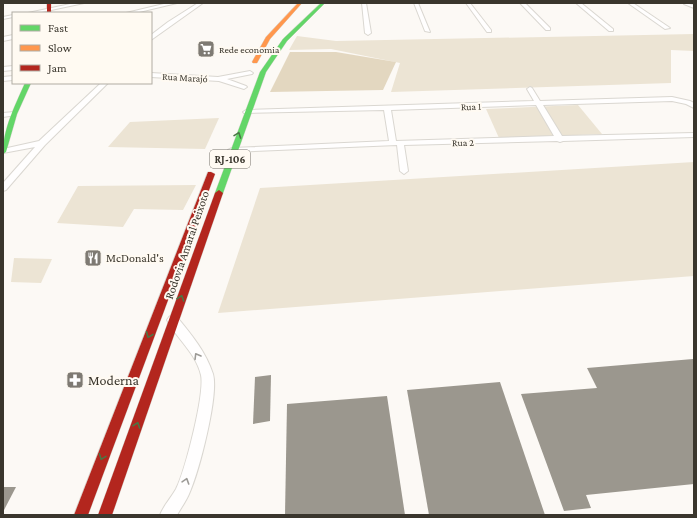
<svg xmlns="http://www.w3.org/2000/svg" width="697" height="518" font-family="'Crimson Pro',serif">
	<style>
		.green { fill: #ece4d4 }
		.forest { fill: #e3d7c0 }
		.building { fill: #9b978e }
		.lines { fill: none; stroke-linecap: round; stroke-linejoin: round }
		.street-casing { stroke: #dad7d1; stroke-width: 2 }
		.fast-casing { stroke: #dad7d1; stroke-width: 1 }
		.slow-casing { stroke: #dad7d1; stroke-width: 1 }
		.jam-casing { stroke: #dad7d1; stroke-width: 1 }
		.street { fill: #fffefe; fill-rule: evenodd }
		.fast { fill: #63d668; fill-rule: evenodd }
		.slow { fill: #ff974d; fill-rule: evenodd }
		.jam { fill: #b3261e; fill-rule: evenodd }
		.oneway { stroke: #4a7645 }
		.oneway2 { stroke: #9c9a96 }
		.labels { text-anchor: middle; stroke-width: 4; stroke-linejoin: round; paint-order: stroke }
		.far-poi-label { font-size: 10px; fill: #3a362d; stroke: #fffaf2; text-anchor: start }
		.far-street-label { font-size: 10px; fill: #3a362d; stroke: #fffaf2 }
		.shield { fill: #fffaf2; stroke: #757168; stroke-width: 1 }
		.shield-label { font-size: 11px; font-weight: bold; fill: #3a362d }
		.street-label { font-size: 12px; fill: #3a362d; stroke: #fffaf2 }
		.poi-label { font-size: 12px; fill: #3a362d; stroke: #fffaf2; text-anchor: start }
		.near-poi-label { font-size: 14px; fill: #3a362d; stroke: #fffaf2; text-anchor: start }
	</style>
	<rect width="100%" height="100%" fill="#fcf9f5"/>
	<!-- green -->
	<g class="green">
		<polygon points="694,34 694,51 671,50 671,83 391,92 400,63 331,49 289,50 297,36 336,41"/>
		<polygon points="578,105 602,134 499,138 486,109"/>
		<polygon points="219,118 205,149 108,147 130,122"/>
		<polygon points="694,162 694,276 218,313 260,188"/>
		<polygon points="196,185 183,210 134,209 123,227 57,223 78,186"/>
		<polygon points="14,258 52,259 41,283 11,282"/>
	</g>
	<!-- forest -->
	<polygon class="forest" points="290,52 336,52 396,62 383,90 270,92"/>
	<!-- building -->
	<g class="building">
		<polygon points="693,359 694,484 586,495 591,508 564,511 521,394 597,388 587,368"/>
		<polygon points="271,375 270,421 253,424 255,377"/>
		<polygon points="500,382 545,515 429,515 407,390"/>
		<polygon points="387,396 405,515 285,515 287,404"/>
		<polygon points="3,487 16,487 3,512"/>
	</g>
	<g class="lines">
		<!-- street casing -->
		<g class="street-casing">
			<g id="street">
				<polygon points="75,3 84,3 37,13 28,13"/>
				<polygon points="168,3 177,3 135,13 126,13"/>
				<polygon points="198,3 203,3 151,40 151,35 168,22"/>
				<polygon points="362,3 366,3 371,33 368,35 365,33"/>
				<polygon points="414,3 418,3 430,32 425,31"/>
				<polygon points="466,3 470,3 491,30 491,32 487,32"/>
				<polygon points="520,3 525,3 550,28 550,30 546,30"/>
				<polygon points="576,3 581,3 613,29 613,31 609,31"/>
				<polygon points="628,3 633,3 670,28 665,29"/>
				<polygon points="684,3 694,5 694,8 684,4"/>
				<polygon points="13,15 13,17 3,19 3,17"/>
				<polygon points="13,35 13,39 3,41 3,37"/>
				<polygon points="13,66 13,70 3,71 3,67"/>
				<polygon points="250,71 253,73 252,74 227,79 246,86 247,87 244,89 219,81 151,77 151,73 218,77"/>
				<polygon points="13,76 13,80 3,81 3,77"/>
				<polygon points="101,83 108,83 45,145 6,190 3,191 3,183 35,147 3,153 3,149 39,141"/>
				<path d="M530,87L532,88L540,101L672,97L690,101L694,103V108L686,104L672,101L543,105L562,136L694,133V137L563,141L560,142L557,141L404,145L408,171L404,174L400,171L397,145L232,152L228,150L232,148L389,141L384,110L244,113L243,112L246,110L534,101L527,89ZM536,105L554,136L396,141L391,110Z"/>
				<polygon points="14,112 16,113 16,115 3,117 3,113"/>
				<path d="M173,315L177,317C191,334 206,352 213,374C219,395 199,472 189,494C186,501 181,508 177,515H160C164,505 171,498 176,489C185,471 205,394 201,375C196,353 177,339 167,320L169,317Z"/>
			</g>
		</g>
		<!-- fast casing -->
		<g class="fast-casing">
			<g id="fast">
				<polygon points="321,3 325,3 287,41 266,72 223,193 222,195 216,195 215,193 260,72 283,39"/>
				<path d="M25,83H31L17,114L6,152L3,154C3,128 15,106 25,83Z"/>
			</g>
		</g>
		<!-- slow casing -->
		<g class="slow-casing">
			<polygon id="slow" points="298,3 302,3 270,39 257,63 253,63 252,62 266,37"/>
		</g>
		<!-- jam casing -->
		<g class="jam-casing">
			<g id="jam">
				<rect x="47" y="3" width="4" height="10"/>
				<polygon points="208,172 211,172 215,174 88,515 74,515"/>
				<polygon points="219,190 223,193 112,515 98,515 215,193"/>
			</g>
		</g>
		<!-- street -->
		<use href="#street" class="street"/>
		<!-- fast -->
		<use href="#fast" class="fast"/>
		<!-- slow -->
		<use href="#slow" class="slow"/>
		<!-- jam -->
		<use href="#jam" class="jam"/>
	</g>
	<!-- one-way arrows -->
	<defs><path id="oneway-chevron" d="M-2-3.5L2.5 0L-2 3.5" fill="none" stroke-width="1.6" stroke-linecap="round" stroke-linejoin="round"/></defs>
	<g class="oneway">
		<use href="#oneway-chevron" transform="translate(238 135) rotate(-70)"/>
		<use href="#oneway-chevron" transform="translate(181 298) rotate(-71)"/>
		<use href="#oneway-chevron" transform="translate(149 335) rotate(112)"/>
		<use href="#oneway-chevron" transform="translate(137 425) rotate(-71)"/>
		<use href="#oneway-chevron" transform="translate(102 457) rotate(111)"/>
	</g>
	<g class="oneway2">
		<use href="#oneway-chevron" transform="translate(197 356) rotate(-121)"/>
		<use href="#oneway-chevron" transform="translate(186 481) rotate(-72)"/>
	</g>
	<!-- icons -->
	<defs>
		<g id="supermarket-square" transform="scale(0.9)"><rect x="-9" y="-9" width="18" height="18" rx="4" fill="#7e7a73" stroke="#fffaf2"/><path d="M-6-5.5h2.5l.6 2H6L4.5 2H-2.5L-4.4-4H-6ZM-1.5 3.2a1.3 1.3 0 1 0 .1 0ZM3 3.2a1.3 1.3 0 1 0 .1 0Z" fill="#fff"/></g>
		<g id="restaurant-square" transform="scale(0.9)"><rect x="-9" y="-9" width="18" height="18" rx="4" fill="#7e7a73" stroke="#fffaf2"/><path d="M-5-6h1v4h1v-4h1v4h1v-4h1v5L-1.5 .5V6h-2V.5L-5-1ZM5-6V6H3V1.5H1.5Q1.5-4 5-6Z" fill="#fff"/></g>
		<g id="pharmacy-square" transform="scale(0.9)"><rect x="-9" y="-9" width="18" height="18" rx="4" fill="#7e7a73" stroke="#fffaf2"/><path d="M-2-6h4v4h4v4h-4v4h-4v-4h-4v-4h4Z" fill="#fff"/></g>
	</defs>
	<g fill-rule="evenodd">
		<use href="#supermarket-square" x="206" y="49"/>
		<use href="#restaurant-square" x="93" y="258"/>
		<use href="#pharmacy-square" x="75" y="380"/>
	</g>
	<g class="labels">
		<!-- far-poi labels -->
		<g class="far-poi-label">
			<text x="219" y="53">Rede economia</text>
		</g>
		<!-- far-street labels -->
		<g class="far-street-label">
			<text transform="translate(185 77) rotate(3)" y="4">Rua Marajó</text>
			<text transform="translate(471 106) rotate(-2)" y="4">Rua 1</text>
			<text transform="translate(463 142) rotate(-1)" y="4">Rua 2</text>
		</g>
		<!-- shield labels -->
		<rect class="shield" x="210" y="150" width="40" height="18" rx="3"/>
		<g class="shield-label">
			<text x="230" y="163">RJ-106</text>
		</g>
		<!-- street labels -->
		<g class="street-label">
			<text transform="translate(187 245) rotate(-71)" y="4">Rodovia Amaral Peixoto</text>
		</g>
		<!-- poi labels -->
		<g class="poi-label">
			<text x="106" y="262">McDonald's</text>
		</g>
		<!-- near-poi labels -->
		<g class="near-poi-label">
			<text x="88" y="385">Moderna</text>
		</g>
	</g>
	<!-- border -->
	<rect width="697" height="518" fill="none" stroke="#3a362d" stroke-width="8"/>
	<!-- legend -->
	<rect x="12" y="12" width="140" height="72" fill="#fffaf2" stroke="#b0aca3"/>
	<rect x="20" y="25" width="20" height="6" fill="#63d668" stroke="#b0aca3"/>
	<text x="48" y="32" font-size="12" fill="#3a362d">Fast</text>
	<rect x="20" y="45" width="20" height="6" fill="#ff974d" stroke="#b0aca3"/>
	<text x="48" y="52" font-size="12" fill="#3a362d">Slow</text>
	<rect x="20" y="65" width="20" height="6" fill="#b3261e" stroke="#b0aca3"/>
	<text x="48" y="72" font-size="12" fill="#3a362d">Jam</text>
</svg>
